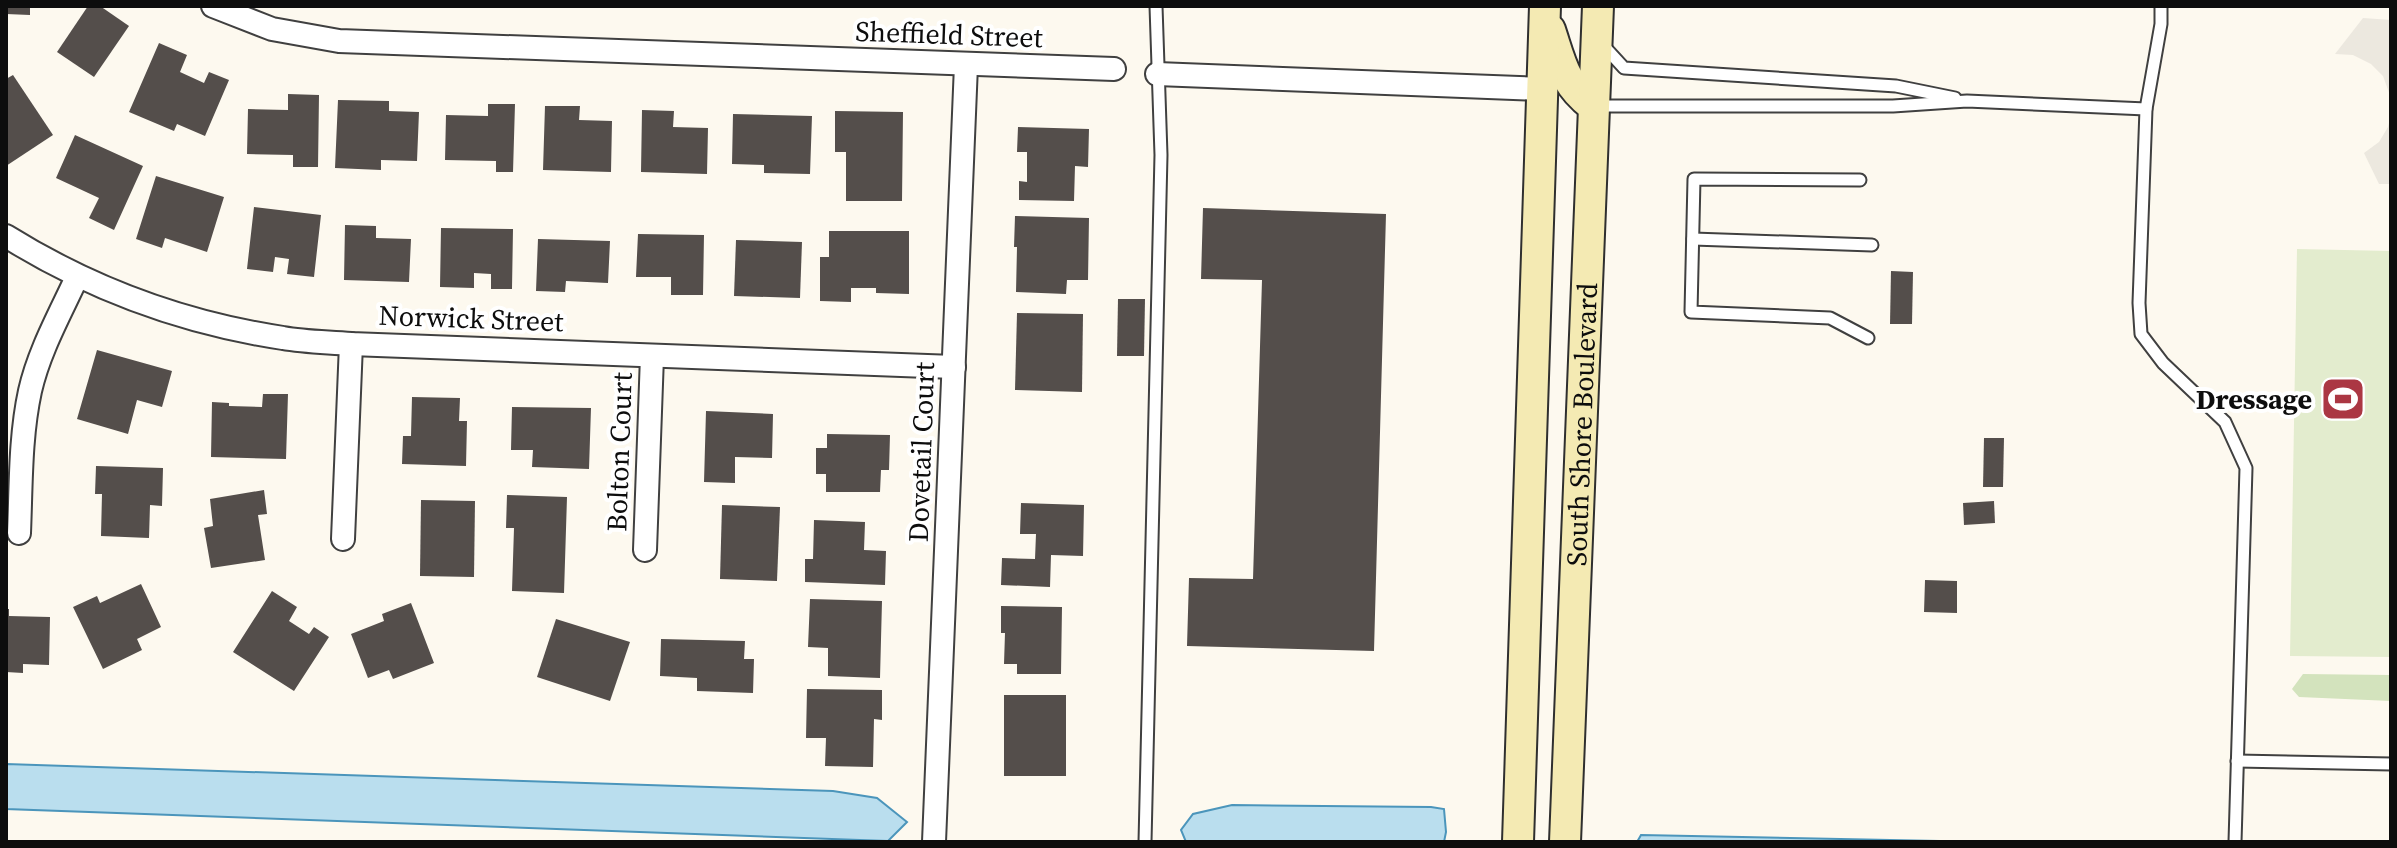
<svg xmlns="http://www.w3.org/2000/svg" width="2397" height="848" font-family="'Source Serif 4',serif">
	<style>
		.green { fill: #d3e3bd }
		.pitch { fill: #e3ecce }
		.plaza { fill: #ece8df }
		.water { fill: #badeee; stroke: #4b95bb; stroke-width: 2 }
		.building { fill: #544e4b }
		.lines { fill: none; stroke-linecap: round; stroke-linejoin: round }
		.lane-casing { stroke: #404040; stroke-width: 15 }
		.street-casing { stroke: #404040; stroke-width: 26 }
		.secondary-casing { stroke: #2f2f2f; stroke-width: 34 }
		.lane { stroke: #fff; stroke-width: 11 }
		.street { stroke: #fff; stroke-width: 22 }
		.secondary { stroke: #f4eab3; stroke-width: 30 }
		.labels { text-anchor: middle; stroke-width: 8; stroke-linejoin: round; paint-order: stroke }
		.street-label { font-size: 28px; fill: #0d0d0d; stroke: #fff }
		.poi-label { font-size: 28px; font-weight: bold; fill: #0d0d0d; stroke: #fff; text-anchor: end }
	</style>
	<rect width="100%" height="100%" fill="#fdf9ef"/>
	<!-- green -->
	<polygon class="green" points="2303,674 2391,675 2391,701 2299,697 2292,689"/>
	<!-- pitch -->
	<polygon class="pitch" points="2297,249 2391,251 2391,657 2290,656"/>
	<!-- plaza -->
	<g class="plaza">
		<polygon points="2363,18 2391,20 2391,98 2383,76 2371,64 2353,55 2335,54"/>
		<polygon points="2391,115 2391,184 2379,184 2364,153 2379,142 2388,127"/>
	</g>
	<!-- water -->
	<g class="water">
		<polygon points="6,764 833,791 877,798 907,822 888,841 6,809"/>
		<polygon points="1232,805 1431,807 1444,809 1446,832 1444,842 1186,842 1181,830 1193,814"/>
		<polygon points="1641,835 1990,842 1637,842"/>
	</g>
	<!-- building -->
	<g class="building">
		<polygon points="6,6 30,6 30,15 6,14"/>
		<polygon points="88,6 100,6 129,26 94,77 57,52"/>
		<polygon points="159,43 187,55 180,72 204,83 209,72 229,80 205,136 177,124 174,131 129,112"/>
		<polygon points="13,75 53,135 6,166 6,79"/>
		<polygon points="288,94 319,95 318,167 293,167 293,155 247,154 248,109 288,110"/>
		<polygon points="338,100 389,101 389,111 419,112 417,161 381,160 381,170 335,168"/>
		<polygon points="488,104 515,104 513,172 496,172 496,161 445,160 446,115 488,116"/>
		<polygon points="545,106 580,106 579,120 612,121 611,172 543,170"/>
		<polygon points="642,110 674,111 673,127 708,128 707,174 641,172"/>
		<polygon points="835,111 903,112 902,201 846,201 846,152 835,152"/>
		<polygon points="733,114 812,116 810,174 764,173 764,165 732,164"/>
		<polygon points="1018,127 1089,129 1088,167 1075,166 1074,201 1019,200 1019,181 1027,182 1027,152 1017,152"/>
		<polygon points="75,135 143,166 114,230 89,218 99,198 56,178"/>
		<polygon points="156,176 224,197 207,252 165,238 162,248 136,239"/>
		<polygon points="254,207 321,215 314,277 287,274 289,259 275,257 273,272 247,269"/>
		<polygon points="1203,208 1386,214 1374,651 1187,646 1189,578 1253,579 1262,280 1201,279"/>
		<polygon points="1015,216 1089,218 1088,280 1067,280 1066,294 1016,292 1017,247 1014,247"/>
		<polygon points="345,225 376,226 376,238 411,239 409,282 344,280"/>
		<polygon points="441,228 513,229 512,289 491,289 491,274 474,273 474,288 440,287"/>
		<polygon points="829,231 909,231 909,294 876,293 876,288 851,288 851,302 820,301 820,257 829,257"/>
		<polygon points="638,234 704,235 703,295 671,295 671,277 636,277"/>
		<polygon points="538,239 610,241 608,283 566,281 565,292 536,291"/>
		<polygon points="736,240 802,242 800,298 734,296"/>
		<polygon points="1891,271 1913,272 1912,324 1890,324"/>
		<polygon points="1118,299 1145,299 1144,356 1117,356"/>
		<polygon points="1017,313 1083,314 1082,392 1015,390"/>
		<polygon points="97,350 172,371 162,407 137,400 128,434 77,419"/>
		<polygon points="263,394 288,394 286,459 211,457 212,402 229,403 229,406 262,407"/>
		<polygon points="412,397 460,398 459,421 467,421 466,466 402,464 403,436 411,436"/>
		<polygon points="512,407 591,408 589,469 532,467 533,450 511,450"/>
		<polygon points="706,411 773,414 772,458 735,457 735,483 704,482"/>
		<polygon points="827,434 890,435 889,470 881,470 880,492 826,492 826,474 816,474 816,448 827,448"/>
		<polygon points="1984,438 2004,438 2003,487 1983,487"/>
		<polygon points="96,466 163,468 162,506 150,505 149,538 101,536 102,494 95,494"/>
		<polygon points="264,490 267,514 258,515 265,560 211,568 204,528 213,526 210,499"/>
		<polygon points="507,495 567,497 564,593 512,591 514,528 506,528"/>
		<polygon points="421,500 475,501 474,577 420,576"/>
		<polygon points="1994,501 1995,523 1964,525 1963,503"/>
		<polygon points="1021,503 1084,505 1083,556 1051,555 1050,587 1001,585 1002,558 1035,559 1036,534 1020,534"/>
		<polygon points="722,505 780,507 777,581 720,579"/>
		<polygon points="814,520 865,522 864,550 886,551 885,585 805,582 805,559 813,559"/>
		<polygon points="1925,580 1957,581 1957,613 1924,612"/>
		<polygon points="141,584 161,627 137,639 142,650 103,669 73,607 97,596 100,603"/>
		<polygon points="272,591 297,607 289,621 309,634 314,627 329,637 294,691 233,652"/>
		<polygon points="810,599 882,601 880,678 828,676 828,648 808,647"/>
		<polygon points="411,603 434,663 393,679 389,670 368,678 351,634 384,621 382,614"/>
		<polygon points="1001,606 1062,607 1061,674 1017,674 1017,664 1004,664 1005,633 1001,633"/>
		<polygon points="6,609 9,609 9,616 50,617 49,665 23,664 23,673 6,672"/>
		<polygon points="556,619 630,642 610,701 537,677"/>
		<polygon points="661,639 745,641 744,659 754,659 753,693 697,691 697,678 660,676"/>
		<polygon points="807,689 882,690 882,720 874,719 873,767 825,766 826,738 806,738"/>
		<rect x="1004" y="695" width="62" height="81"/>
	</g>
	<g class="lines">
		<!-- lane casing -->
		<g class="lane-casing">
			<g id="lane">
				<polyline points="2161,6 2161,24 2146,109 2139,303 2141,334 2163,363 2225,422 2246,468 2235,842"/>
				<polyline points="1601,43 1624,68 1896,86 1955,98"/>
				<polyline points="1595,106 1893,106 1967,101 2146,109"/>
				<polyline points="1860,180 1694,179 1691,312 1830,318 1868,338"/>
				<polyline points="1693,239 1872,245"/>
				<polyline points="2237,761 2391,764"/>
				<polyline points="1145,842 1161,155 1156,6"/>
			</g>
		</g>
		<!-- street casing -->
		<g class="street-casing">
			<g id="street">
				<polyline points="213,6 272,29 339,41 1114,69"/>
				<polyline points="1157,74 1542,89"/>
				<path d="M6,236C91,289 183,323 283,338C305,342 328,342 351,344L954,367"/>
				<path d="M19,533C21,486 20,437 30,391C39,351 60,314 77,277"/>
				<polyline points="343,539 351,344"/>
				<polyline points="645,550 652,356"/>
				<polyline points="934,842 966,65"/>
			</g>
		</g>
		<!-- secondary casing -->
		<g class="secondary-casing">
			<g id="secondary">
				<path d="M1550,30C1561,63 1564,84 1593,106"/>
				<polyline points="1518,842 1545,6"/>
				<path id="s1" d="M1565,842L1598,6"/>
			</g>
		</g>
		<!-- lane -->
		<use href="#lane" class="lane"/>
		<!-- street -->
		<use href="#street" class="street"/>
		<!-- secondary -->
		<use href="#secondary" class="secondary"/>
	</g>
	<!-- icons -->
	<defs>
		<g id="stadium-square" transform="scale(2.3)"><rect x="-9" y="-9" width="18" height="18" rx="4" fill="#ab3743" stroke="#fff"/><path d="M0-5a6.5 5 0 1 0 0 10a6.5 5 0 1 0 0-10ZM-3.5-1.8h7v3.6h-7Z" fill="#fff"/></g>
	</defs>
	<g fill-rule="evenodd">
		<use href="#stadium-square" x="2343" y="399"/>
	</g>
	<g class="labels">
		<!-- street labels -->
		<g class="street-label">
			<text transform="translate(949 34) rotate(2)" y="10">Sheffield Street</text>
			<text transform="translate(471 318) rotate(2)" y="10">Norwick Street</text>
			<text dy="10" stroke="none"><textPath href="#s1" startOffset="418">South Shore Boulevard</textPath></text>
			<text transform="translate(619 452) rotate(-88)" y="10">Bolton Court</text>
			<text transform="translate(921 452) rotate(-88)" y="10">Dovetail Court</text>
		</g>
		<!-- poi labels -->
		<g class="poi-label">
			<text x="2312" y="409">Dressage</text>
		</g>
	</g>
	<!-- border -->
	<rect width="2397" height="848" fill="none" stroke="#0d0d0d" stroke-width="16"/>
</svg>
